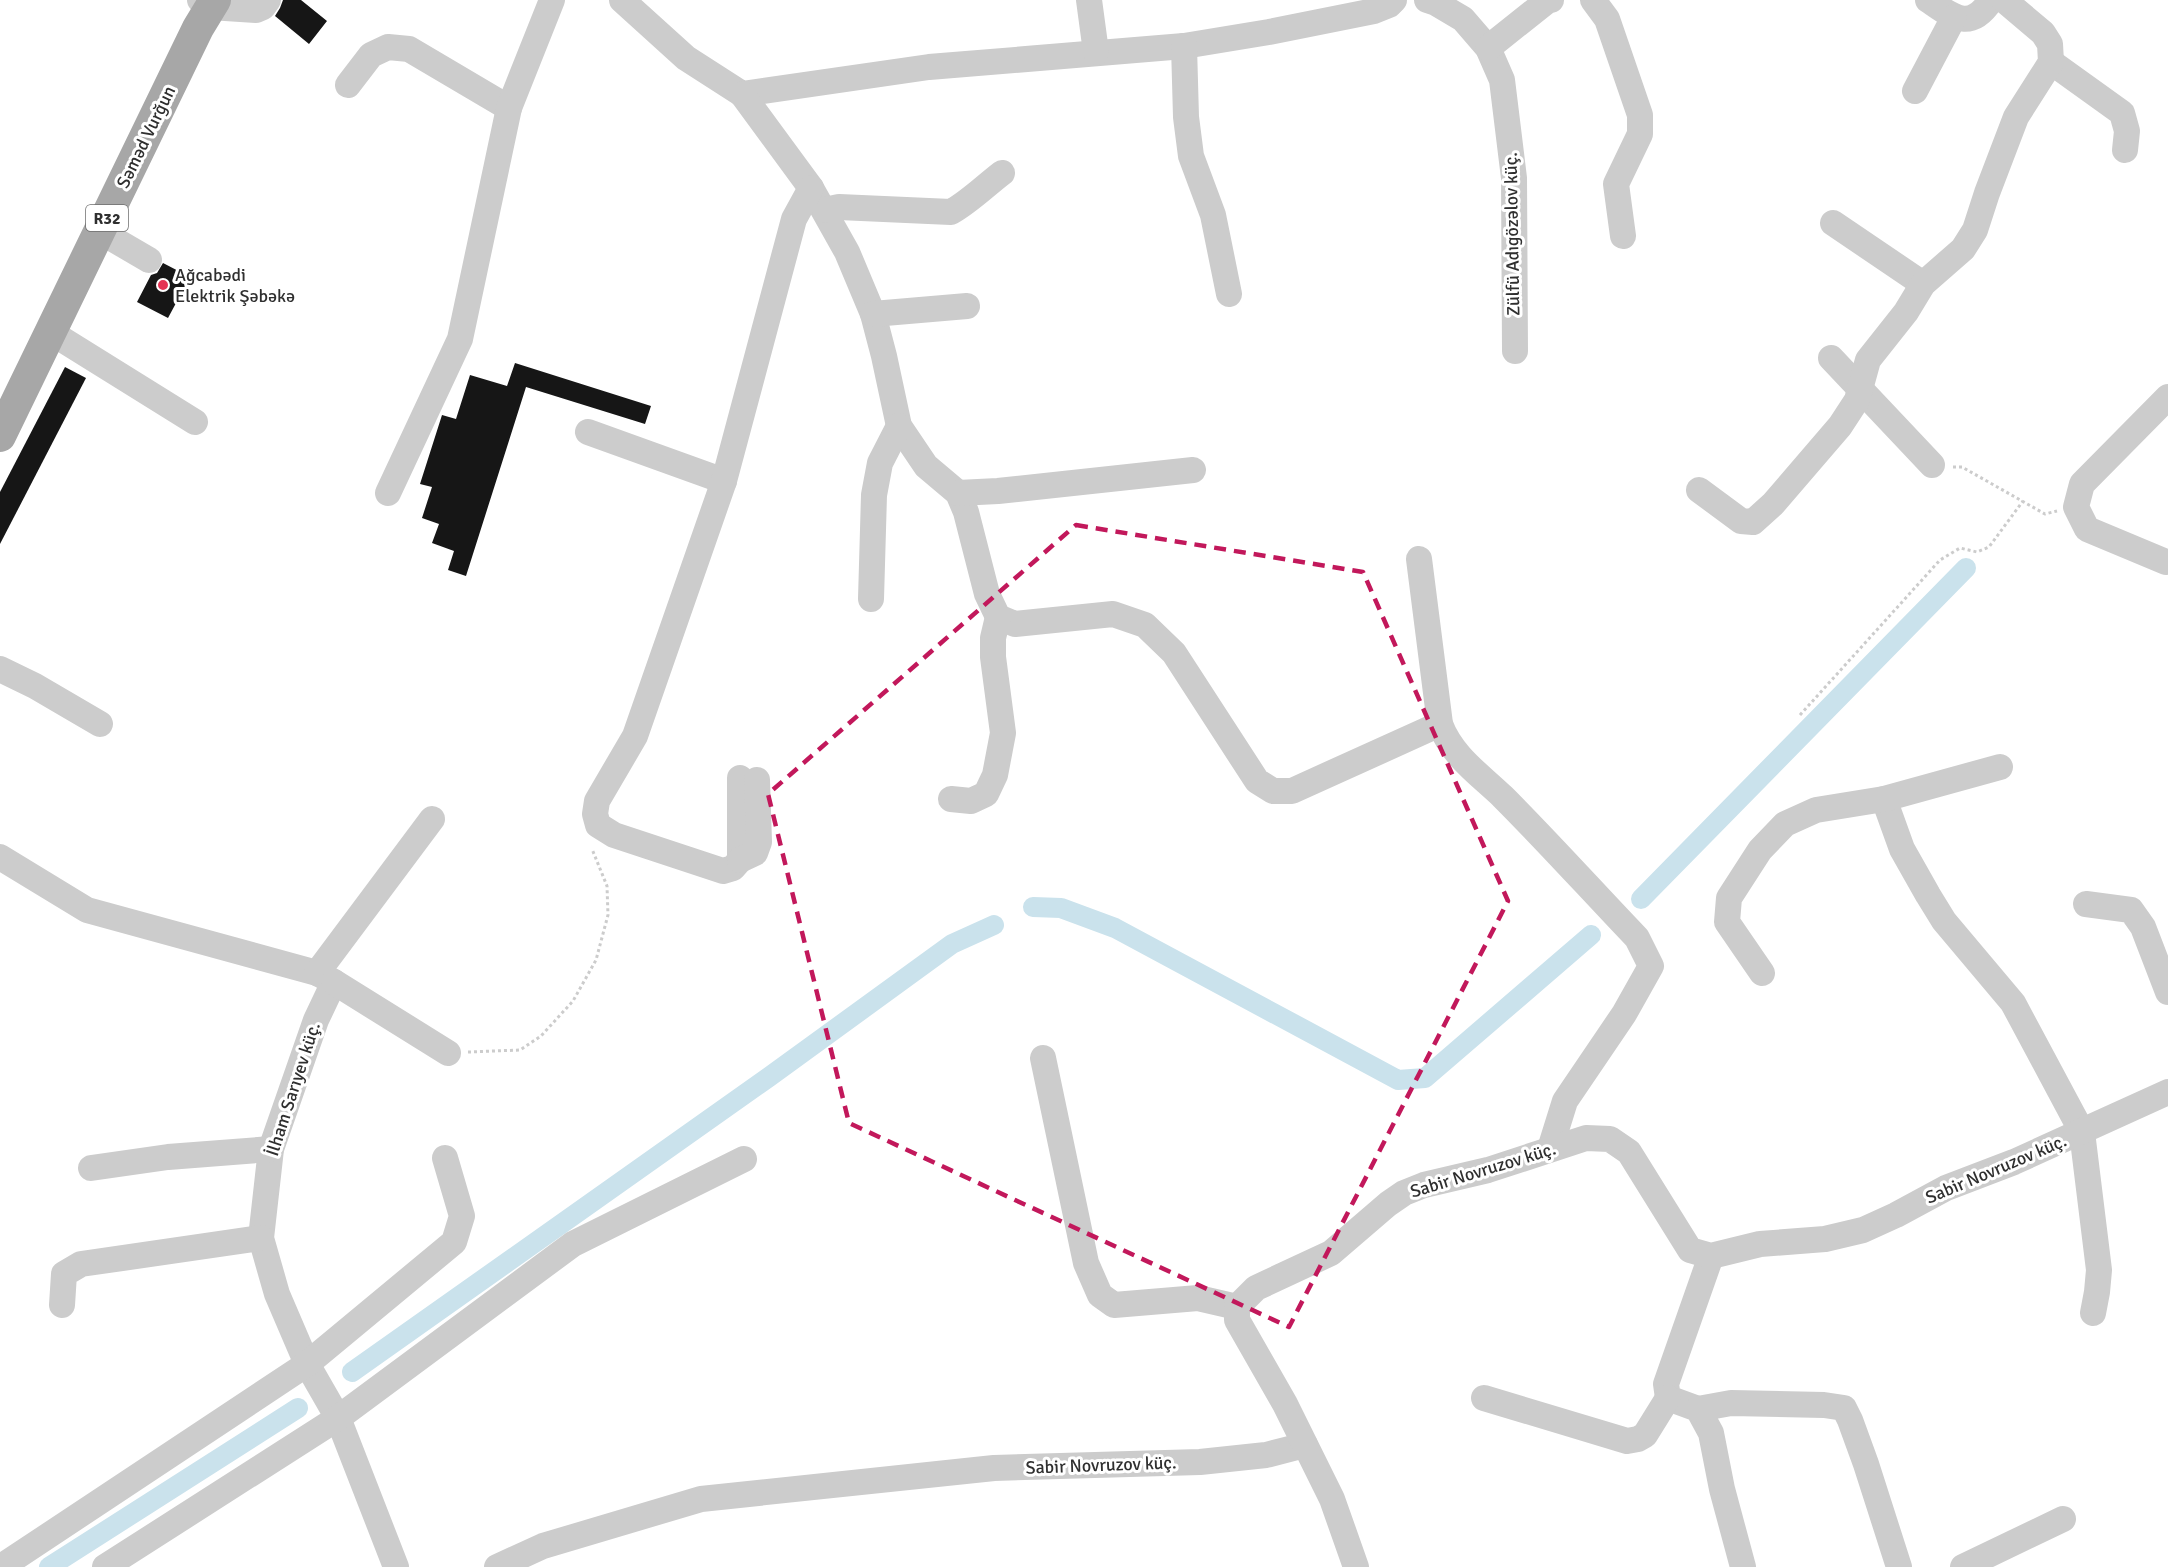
<svg xmlns="http://www.w3.org/2000/svg" width="2168" height="1567" font-family="Signika,sans-serif">
	<style>
		.lines { fill: none; stroke-linecap: round; stroke-linejoin: round }
		.canal { stroke: #cae2ec; stroke-width: 20 }
		.building { fill: #161616 }
		.path { stroke: #ccc; stroke-width: 3; stroke-dasharray: 3 3; stroke-linecap: butt }
		.minor { stroke: #ccc; stroke-width: 26 }
		.major { stroke: #a7a7a7; stroke-width: 32 }
		.marked { fill: none; stroke: #c2185b; stroke-width: 4.5; stroke-dasharray: 12 8; stroke-linejoin: round }
		.poi-dot { fill: #e43353; stroke: #fff; stroke-width: 2 }
		.labels { text-anchor: middle; stroke-width: 6; stroke-linejoin: round; paint-order: stroke }
		.shield { fill: #fff; stroke: #6d6d6d; stroke-width: 1.5 }
		.shield-label { font-size: 16px; font-weight: bold; fill: #2f2f2f }
		.street-label { font-size: 18px; fill: #2f2f2f; stroke: #fff }
		.poi-label { font-size: 18px; fill: #2f2f2f; stroke: #fff; text-anchor: start }
	</style>
	<rect width="100%" height="100%" fill="#fff"/>
	<g class="lines">
		<!-- canal -->
		<g class="canal">
			<polyline points="1641,899 1966,568"/>
			<polyline points="1033,907 1061,908 1115,928 1398,1080 1425,1078 1591,935"/>
			<polyline points="352,1372 769,1077 952,944 994,925"/>
			<polyline points="49,1567 298,1408"/>
		</g>
	</g>
	<!-- building -->
	<g class="building">
		<polygon points="283,0 301,0 327,21 309,44 275,16 280,8"/>
		<polygon points="163,263 190,277 168,318 137,302 151,275 157,273"/>
		<polygon points="515,363 651,406 645,424 526,387 466,576 448,570 454,551 432,543 439,524 422,518 432,487 420,484 442,415 456,419 470,375 507,386"/>
		<polygon points="65,367 86,378 0,544 0,492"/>
	</g>
	<g class="lines">
		<!-- path -->
		<g class="path">
			<polyline points="1953,467 1962,467 2045,514 2057,511"/>
			<polyline points="1800,715 1940,560 1960,548 1977,552 1989,547 2023,501"/>
			<polyline points="468,1052 520,1050 541,1036 573,1001 596,960 608,915 607,886 592,849"/>
		</g>
		<!-- minor -->
		<g class="minor">
			<polyline points="200,0 210,7 256,10 263,7 268,0"/>
			<polyline points="622,0 686,58 742,94 929,67 1184,46 1269,32 1374,11 1389,5 1394,0"/>
			<polyline points="1089,0 1096,52"/>
			<polyline points="1427,0 1436,3 1463,19 1488,48 1502,80 1514,178 1515,351"/>
			<polyline points="1593,0 1607,19 1640,115 1640,134 1616,184 1623,236"/>
			<path d="M1928,0C1953,17 1970,32 1991,0"/>
			<polyline points="1184,46 1186,117 1191,156 1213,215 1229,294"/>
			<polyline points="1488,48 1547,1 1551,0"/>
			<polyline points="2051,62 2122,113 2127,131 2125,150"/>
			<polyline points="348,85 371,55 388,47 409,49 509,108"/>
			<polyline points="1915,91 1954,17"/>
			<polyline points="742,94 811,188 847,252 873,314 884,356 899,426 926,466 958,493 966,512 987,594 998,617 1015,624 1113,614 1145,625 1174,653 1257,781 1273,791 1292,791 1440,724"/>
			<path d="M825,210L839,207L951,212C969,202 985,186 1002,173"/>
			<polyline points="1833,223 1923,284"/>
			<polyline points="101,232 149,260"/>
			<polyline points="873,314 967,306"/>
			<polyline points="52,333 195,422"/>
			<polyline points="1831,358 1932,465"/>
			<polyline points="588,432 724,481"/>
			<polyline points="1699,490 1741,521 1753,522 1773,504 1840,426 1857,400 1868,360 1906,312 1923,284 1963,249 1975,230 1987,193 2016,117 2051,62 2050,44 2043,33 2004,0"/>
			<polyline points="388,493 460,339 509,108 552,0"/>
			<polyline points="958,493 998,491 1193,470"/>
			<path d="M1419,559L1440,724C1452,756 1479,774 1503,797C1549,843 1592,891 1637,938L1651,966L1624,1014L1565,1101L1550,1149"/>
			<polyline points="2166,562 2087,529 2076,507 2082,484 2168,397"/>
			<polyline points="871,599 874,495 880,463 899,426"/>
			<polyline points="0,669 35,686 100,724"/>
			<polyline points="740,778 740,860 733,868 723,871 614,835 598,825 595,814 597,801 635,736 724,481 794,219 811,188"/>
			<polyline points="951,799 971,801 986,794 995,775 1003,733 993,657 993,638 998,617"/>
			<polyline points="1884,799 1902,849 1928,895 1944,921 2013,1003 2082,1132 2099,1270 2097,1292 2093,1313"/>
			<polyline points="0,857 87,910 317,973 334,982 316,1020 271,1149 261,1238 277,1294 307,1364 338,1418 396,1567"/>
			<polyline points="740,860 755,853 759,842 757,780"/>
			<polyline points="2086,904 2131,910 2143,927 2168,992"/>
			<polyline points="317,973 432,819"/>
			<polyline points="1762,973 1727,922 1729,898 1760,850 1785,824 1816,810 1884,799 2000,767"/>
			<polyline points="334,982 448,1053"/>
			<polyline points="1043,1058 1086,1263 1100,1295 1114,1305 1198,1298 1237,1307"/>
			<polyline points="91,1168 168,1157 271,1149"/>
			<polyline points="1711,1256 1666,1384 1668,1398 1698,1409 1711,1433 1722,1489 1743,1567"/>
			<polyline points="62,1305 64,1274 81,1264 261,1238"/>
			<polyline points="1484,1398 1627,1441 1638,1439 1645,1435 1668,1398"/>
			<polyline points="1698,1409 1731,1403 1824,1405 1844,1408 1850,1420 1866,1464 1899,1567"/>
			<polyline points="1,1567 307,1364 454,1242 462,1216 445,1158"/>
			<polyline points="105,1567 338,1418 573,1244 744,1159"/>
			<polyline points="497,1567 543,1546 701,1499 994,1468 1200,1462 1266,1455 1305,1445"/>
			<polyline points="1356,1567 1332,1499 1285,1404 1237,1320 1237,1307 1256,1288 1331,1253 1388,1204 1404,1193 1424,1185 1488,1170 1586,1138 1610,1139 1629,1152 1690,1250 1711,1256 1760,1244 1825,1239 1863,1230 1896,1215 1946,1188 2014,1162 2168,1092"/>
			<polyline points="1963,1567 2063,1519"/>
		</g>
		<!-- major -->
		<polyline class="major" points="0,436 198,28 215,0"/>
	</g>
	<!-- marked area -->
	<path class="marked" d="M1076,525L1363,572L1508,901L1289,1327L849,1123L768,794Z"/>
	<!-- markers -->
	<circle class="poi-dot" cx="163" cy="285" r="6"/>
	<g class="labels">
		<!-- shield labels -->
		<rect class="shield" x="86" y="205" width="42" height="26" rx="4.5"/>
		<g class="shield-label">
			<text x="107" y="224">R32</text>
		</g>
		<!-- street labels -->
		<g class="street-label">
			<text transform="translate(146 137) rotate(-64)" y="6">Səməd Vurğun</text>
			<text transform="translate(1512 234) rotate(-91)" y="6">Zülfü Adıgözəlov küç.</text>
			<text transform="translate(293 1089) rotate(-72)" y="6">İlham Sarıyev küç.</text>
			<text transform="translate(1996 1169) rotate(-23)" y="6">Sabir Novruzov küç.</text>
			<text transform="translate(1483 1170) rotate(-17)" y="6">Sabir Novruzov küç.</text>
			<text transform="translate(1101 1465) rotate(-2)" y="6">Sabir Novruzov küç.</text>
		</g>
		<!-- poi labels -->
		<g class="poi-label">
			<text x="175" y="281">Ağcabədi<tspan x="175" dy="21">Elektrik Şəbəkə</tspan></text>
		</g>
	</g>
</svg>
